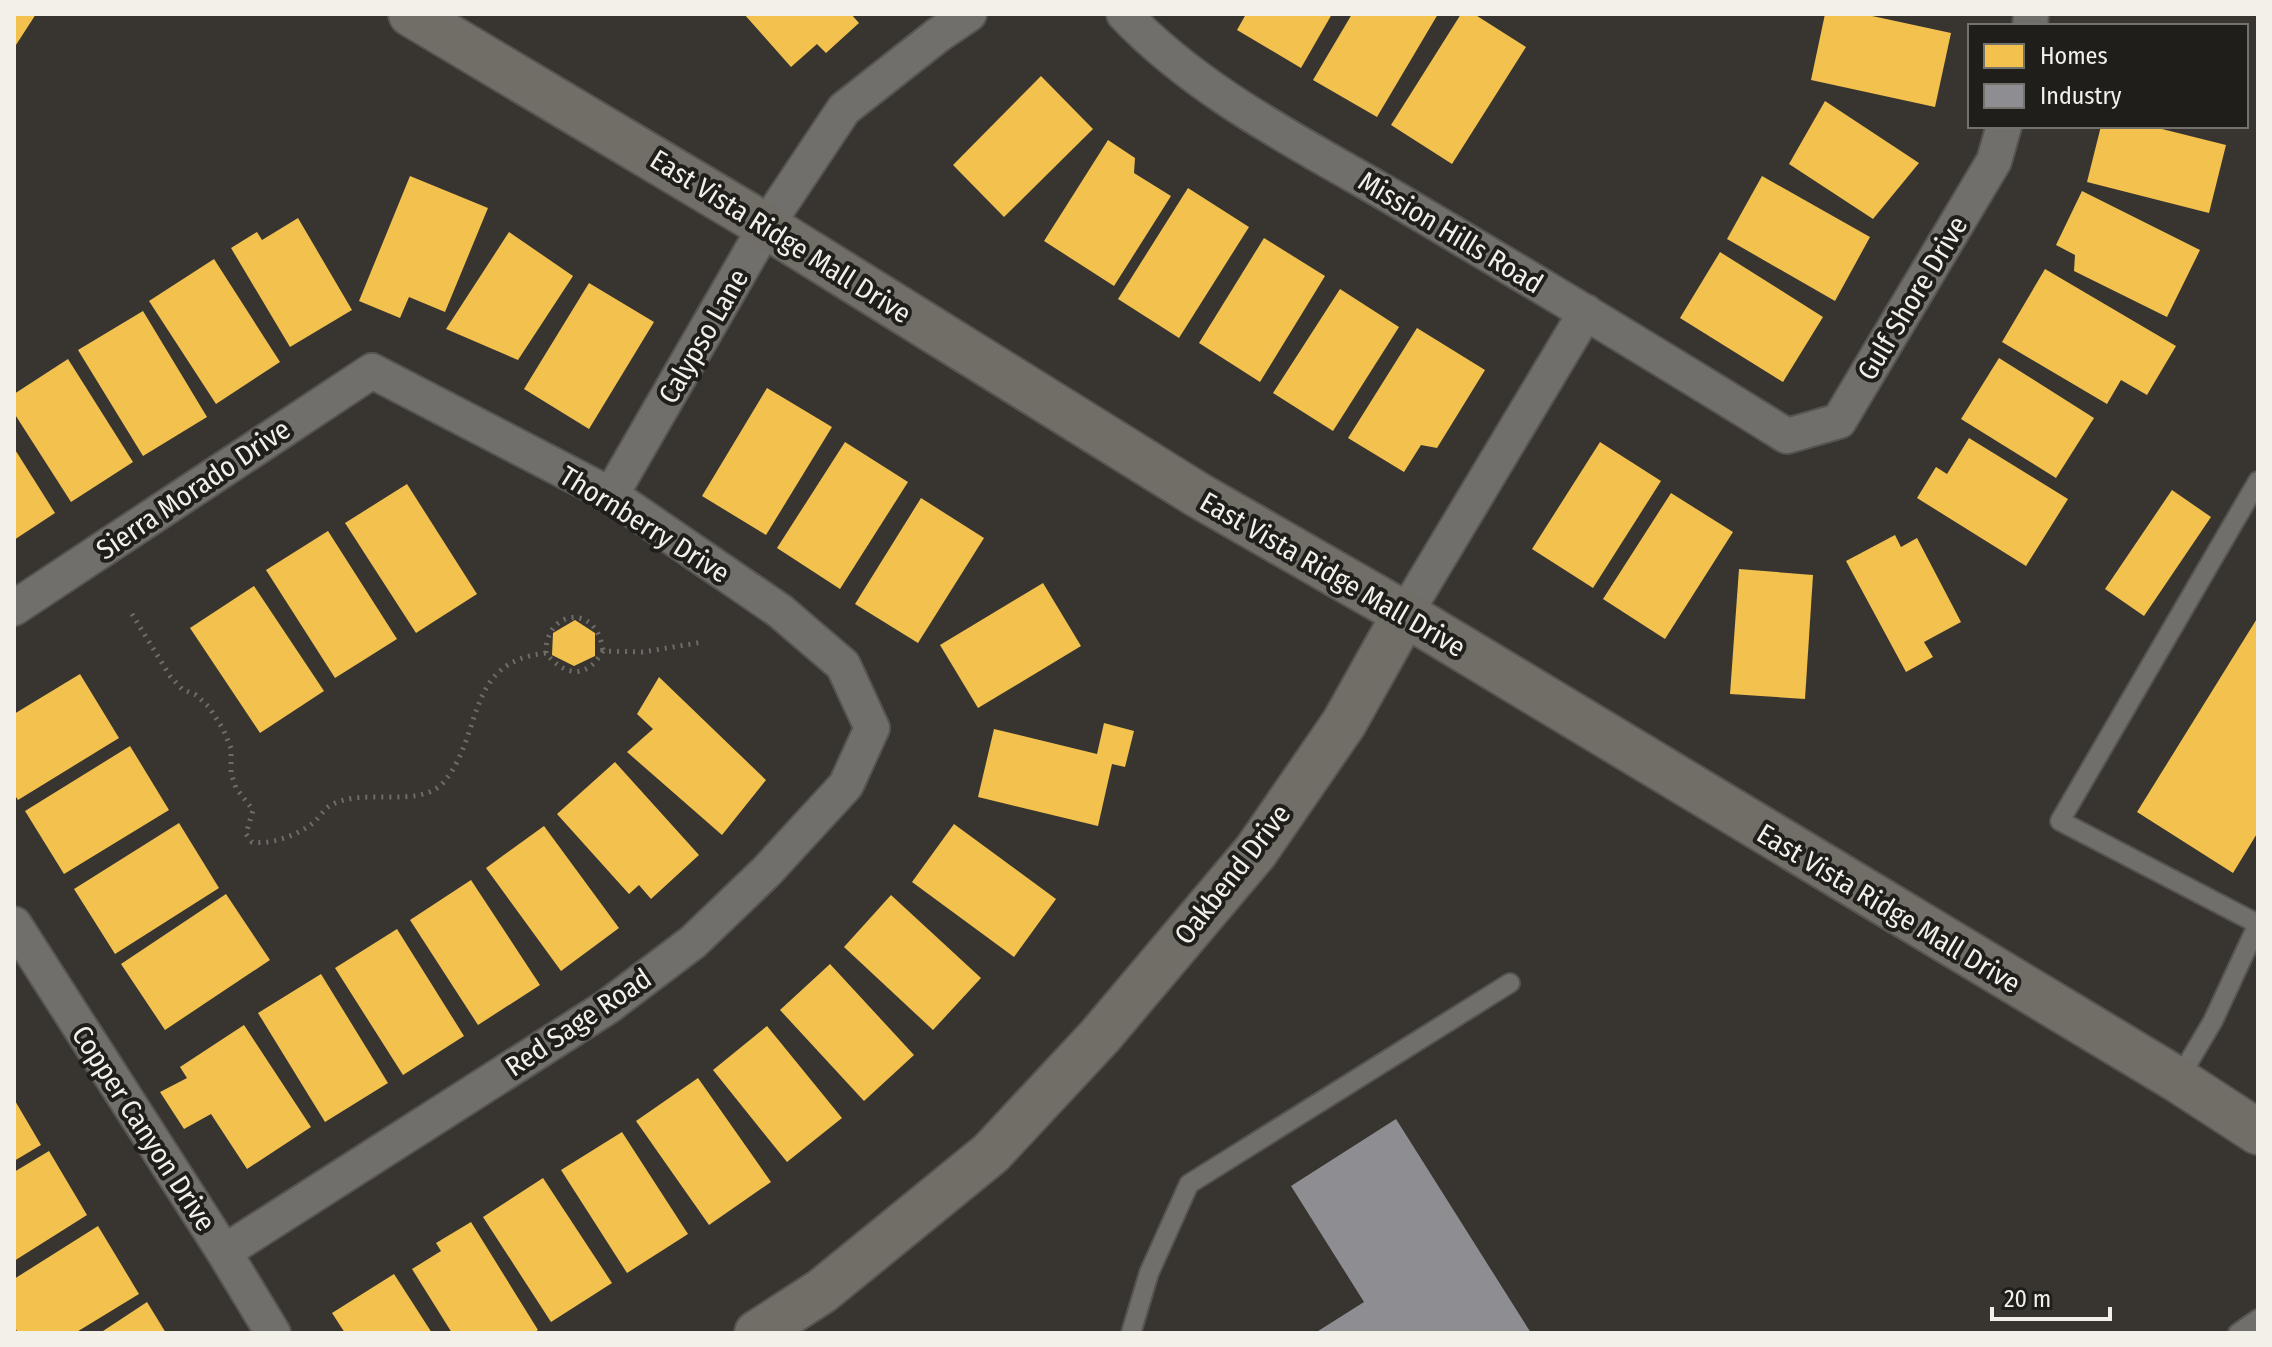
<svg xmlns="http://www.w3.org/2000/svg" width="2272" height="1347" font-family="'Fira Sans Condensed',sans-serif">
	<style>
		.homes { fill: #f2c14e }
		.industry { fill: #8d8d92 }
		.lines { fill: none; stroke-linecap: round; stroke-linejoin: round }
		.lane-casing { stroke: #565450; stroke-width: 22 }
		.street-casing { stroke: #565450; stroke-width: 38 }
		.secondary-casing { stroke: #565450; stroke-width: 48 }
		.path { stroke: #6e6b68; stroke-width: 5; stroke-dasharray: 2 6; stroke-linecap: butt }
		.lane { stroke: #716f6c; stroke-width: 18 }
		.street { stroke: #716f6c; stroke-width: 34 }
		.secondary { stroke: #716e67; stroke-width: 44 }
		.labels { text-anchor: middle; stroke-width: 8; stroke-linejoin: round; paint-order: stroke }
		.street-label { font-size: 28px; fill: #f3f0ea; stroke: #201e1a }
	</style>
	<rect width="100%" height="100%" fill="#383531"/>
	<!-- homes -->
	<g class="homes">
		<polygon points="14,14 36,14 14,48"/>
		<polygon points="744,14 851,14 859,23 826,53 817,44 791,67"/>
		<polygon points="1246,14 1332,14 1301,68 1237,30"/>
		<polygon points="1352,14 1438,14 1377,117 1313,80"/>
		<polygon points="1461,14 1474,14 1526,47 1452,164 1391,125"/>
		<polygon points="1825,14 1863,14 1951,33 1935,107 1811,80"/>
		<polygon points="1041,76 1093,129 1004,217 953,165"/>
		<polygon points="1825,101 1919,163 1873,219 1789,164"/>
		<polygon points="2101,126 2150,126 2226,145 2209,213 2087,182"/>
		<polygon points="1108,140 1135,158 1134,173 1171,196 1114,286 1044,241"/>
		<polygon points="410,176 488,208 445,312 409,297 400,318 359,301"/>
		<polygon points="1762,176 1870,237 1835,301 1727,239"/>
		<polygon points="1188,188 1249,227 1179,338 1118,299"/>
		<polygon points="2082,191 2200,250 2167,317 2074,271 2075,255 2056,245"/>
		<polygon points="298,218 352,310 290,347 231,248 257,232 262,240"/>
		<polygon points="509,232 573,276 518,360 446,329"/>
		<polygon points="1264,238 1325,276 1260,382 1199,343"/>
		<polygon points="1720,252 1823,317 1783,382 1680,318"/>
		<polygon points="214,259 280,362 216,404 149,301"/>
		<polygon points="2045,269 2176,346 2147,395 2121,380 2107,404 2002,342"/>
		<polygon points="589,283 654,322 589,429 524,389"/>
		<polygon points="1340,289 1399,327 1333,431 1273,393"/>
		<polygon points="143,311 207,417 143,456 78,350"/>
		<polygon points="1417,328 1485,370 1437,448 1421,445 1404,472 1348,438"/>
		<polygon points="1999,358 2094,418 2056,478 1961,419"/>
		<polygon points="68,359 133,462 71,502 14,413 14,394"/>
		<polygon points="767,388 832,427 766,535 702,496"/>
		<polygon points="1969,438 2068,499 2026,566 1917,498 1936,467 1947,474"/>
		<polygon points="845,442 908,482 840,589 777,548"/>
		<polygon points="1600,442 1661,481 1593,588 1532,549"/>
		<polygon points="14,448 55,513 14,540"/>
		<polygon points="407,484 477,594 416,633 345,523"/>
		<polygon points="2172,490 2211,517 2144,616 2105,589"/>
		<polygon points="1671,493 1733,532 1665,639 1603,599"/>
		<polygon points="921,498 984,538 918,643 855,604"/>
		<polygon points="328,531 397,639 335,678 266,570"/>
		<polygon points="1895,535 1901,547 1917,538 1961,622 1924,642 1933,657 1906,672 1846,561"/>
		<polygon points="1739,569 1813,575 1805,699 1730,694"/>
		<polygon points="1043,583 1081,646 978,708 940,645"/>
		<polygon points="254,586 324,691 260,733 190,628"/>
		<polygon points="2258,617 2258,832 2233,873 2137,812"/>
		<polygon points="575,620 595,633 595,656 574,666 552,655 553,633"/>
		<polygon points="80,674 119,738 18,800 14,794 14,714"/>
		<polygon points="659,677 766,780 722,835 627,752 653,729 637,714"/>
		<polygon points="1104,723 1134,731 1125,767 1112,764 1098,826 978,797 994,729 1097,754"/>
		<polygon points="130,746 169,810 64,874 25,811"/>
		<polygon points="615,762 699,855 651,899 639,885 629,894 557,814"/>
		<polygon points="179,823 219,888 115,954 74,889"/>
		<polygon points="954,824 1056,899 1014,957 912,882"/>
		<polygon points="544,826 619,928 561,971 486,868"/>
		<polygon points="471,880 540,985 478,1025 410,920"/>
		<polygon points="226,894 270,960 165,1030 121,964"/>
		<polygon points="891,895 981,978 933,1030 844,947"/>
		<polygon points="397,929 464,1036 403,1075 335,968"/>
		<polygon points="830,964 914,1055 864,1101 780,1010"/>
		<polygon points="321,974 388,1083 325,1122 258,1013"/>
		<polygon points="244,1025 311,1127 247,1169 211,1114 184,1129 160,1092 187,1078 180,1067"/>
		<polygon points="767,1026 842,1118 787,1162 713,1070"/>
		<polygon points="698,1078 771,1182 709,1225 636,1121"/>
		<polygon points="14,1099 41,1145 14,1161"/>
		<polygon points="622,1132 688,1234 627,1273 561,1170"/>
		<polygon points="49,1151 87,1215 14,1261 14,1172"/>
		<polygon points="543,1178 612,1283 551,1322 483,1217"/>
		<polygon points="471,1222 538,1330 533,1333 452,1333 412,1269 441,1251 436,1243"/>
		<polygon points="98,1226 139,1294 75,1333 18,1333 14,1326 14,1279"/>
		<polygon points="394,1274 432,1333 345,1333 332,1313"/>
		<polygon points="147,1302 166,1333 100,1333"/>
	</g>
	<!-- industry -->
	<polygon class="industry" points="1396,1119 1531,1333 1315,1333 1364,1302 1291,1186"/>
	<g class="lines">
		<!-- lane casing -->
		<g class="lane-casing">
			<g id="lane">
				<polyline points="2178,1080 2213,1021 2258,924 2060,821 2258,481"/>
				<polyline points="1131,1333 1149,1273 1189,1184 1510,983"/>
				<polyline points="2238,1333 2258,1319"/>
			</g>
		</g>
		<!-- street casing -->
		<g class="street-casing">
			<g id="street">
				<path d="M1124,14C1202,96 1308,147 1404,204C1532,280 1660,357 1787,436L1839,421L1994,161L2004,126"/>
				<polyline points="2030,26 2031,14"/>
				<polyline points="611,495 766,226 844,109 938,35 969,14"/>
				<polyline points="14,608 372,371 611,495 780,611 843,665 872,728 846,785 767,871 693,942 607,1007 224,1252"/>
				<polyline points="1405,614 1586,312"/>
				<polyline points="14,924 224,1252 273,1333"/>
			</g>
		</g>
		<!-- secondary casing -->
		<g class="secondary-casing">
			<g id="secondary">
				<polyline points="411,14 766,226 1198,495 1405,614 2178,1080 2258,1132"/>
				<polyline points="757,1333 822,1291 991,1153 1100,1036 1256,851 1344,723 1405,614"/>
			</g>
		</g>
		<!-- path -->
		<g class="path">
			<path d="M132,614L170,676L182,689L196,695L209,707L223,729L231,748V773L236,788L253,810L246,834L252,842C271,845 299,835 314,822C320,817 324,809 331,805C363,787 419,809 443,783C485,734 463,662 546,653C565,677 587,679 603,651L643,652L703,642"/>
			<path d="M546,653C545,610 597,602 603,651"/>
		</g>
		<!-- lane -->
		<use href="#lane" class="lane"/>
		<!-- street -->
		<use href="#street" class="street"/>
		<!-- secondary -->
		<use href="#secondary" class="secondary"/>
	</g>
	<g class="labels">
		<!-- street labels -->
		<g class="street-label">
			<text transform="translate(1451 232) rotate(31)" y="10">Mission Hills Road</text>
			<text transform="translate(781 236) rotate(32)" y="10">East Vista Ridge Mall Drive</text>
			<text transform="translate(1912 298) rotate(-59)" y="10">Gulf Shore Drive</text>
			<text transform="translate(703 336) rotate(-60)" y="10">Calypso Lane</text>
			<text transform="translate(193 489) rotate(-34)" y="10">Sierra Morado Drive</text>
			<text transform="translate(645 524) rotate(32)" y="10">Thornberry Drive</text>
			<text transform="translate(1333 574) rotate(30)" y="10">East Vista Ridge Mall Drive</text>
			<text transform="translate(1232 874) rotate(-52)" y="10">Oakbend Drive</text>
			<text transform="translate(1889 908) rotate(31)" y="10">East Vista Ridge Mall Drive</text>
			<text transform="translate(578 1022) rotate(-34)" y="10">Red Sage Road</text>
			<text transform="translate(144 1128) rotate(57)" y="10">Copper Canyon Drive</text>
		</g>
	</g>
	<!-- border -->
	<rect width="2272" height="1347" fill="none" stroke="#f3f0ea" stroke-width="32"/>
	<!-- legend -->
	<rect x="1968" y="24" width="280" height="104" fill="#201e1a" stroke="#74726d" stroke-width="2"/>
	<rect x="1984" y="44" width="40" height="24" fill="#f2c14e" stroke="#74726d" stroke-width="2"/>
	<text x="2040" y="64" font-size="24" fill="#f3f0ea">Homes</text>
	<rect x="1984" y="84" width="40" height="24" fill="#8d8d92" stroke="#74726d" stroke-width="2"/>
	<text x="2040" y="104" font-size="24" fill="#f3f0ea">Industry</text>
	<!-- scale -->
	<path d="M1992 1307v12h118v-12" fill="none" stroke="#f3f0ea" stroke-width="4"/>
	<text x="2004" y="1307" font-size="24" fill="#f3f0ea" stroke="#201e1a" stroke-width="6" paint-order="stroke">20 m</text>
</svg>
